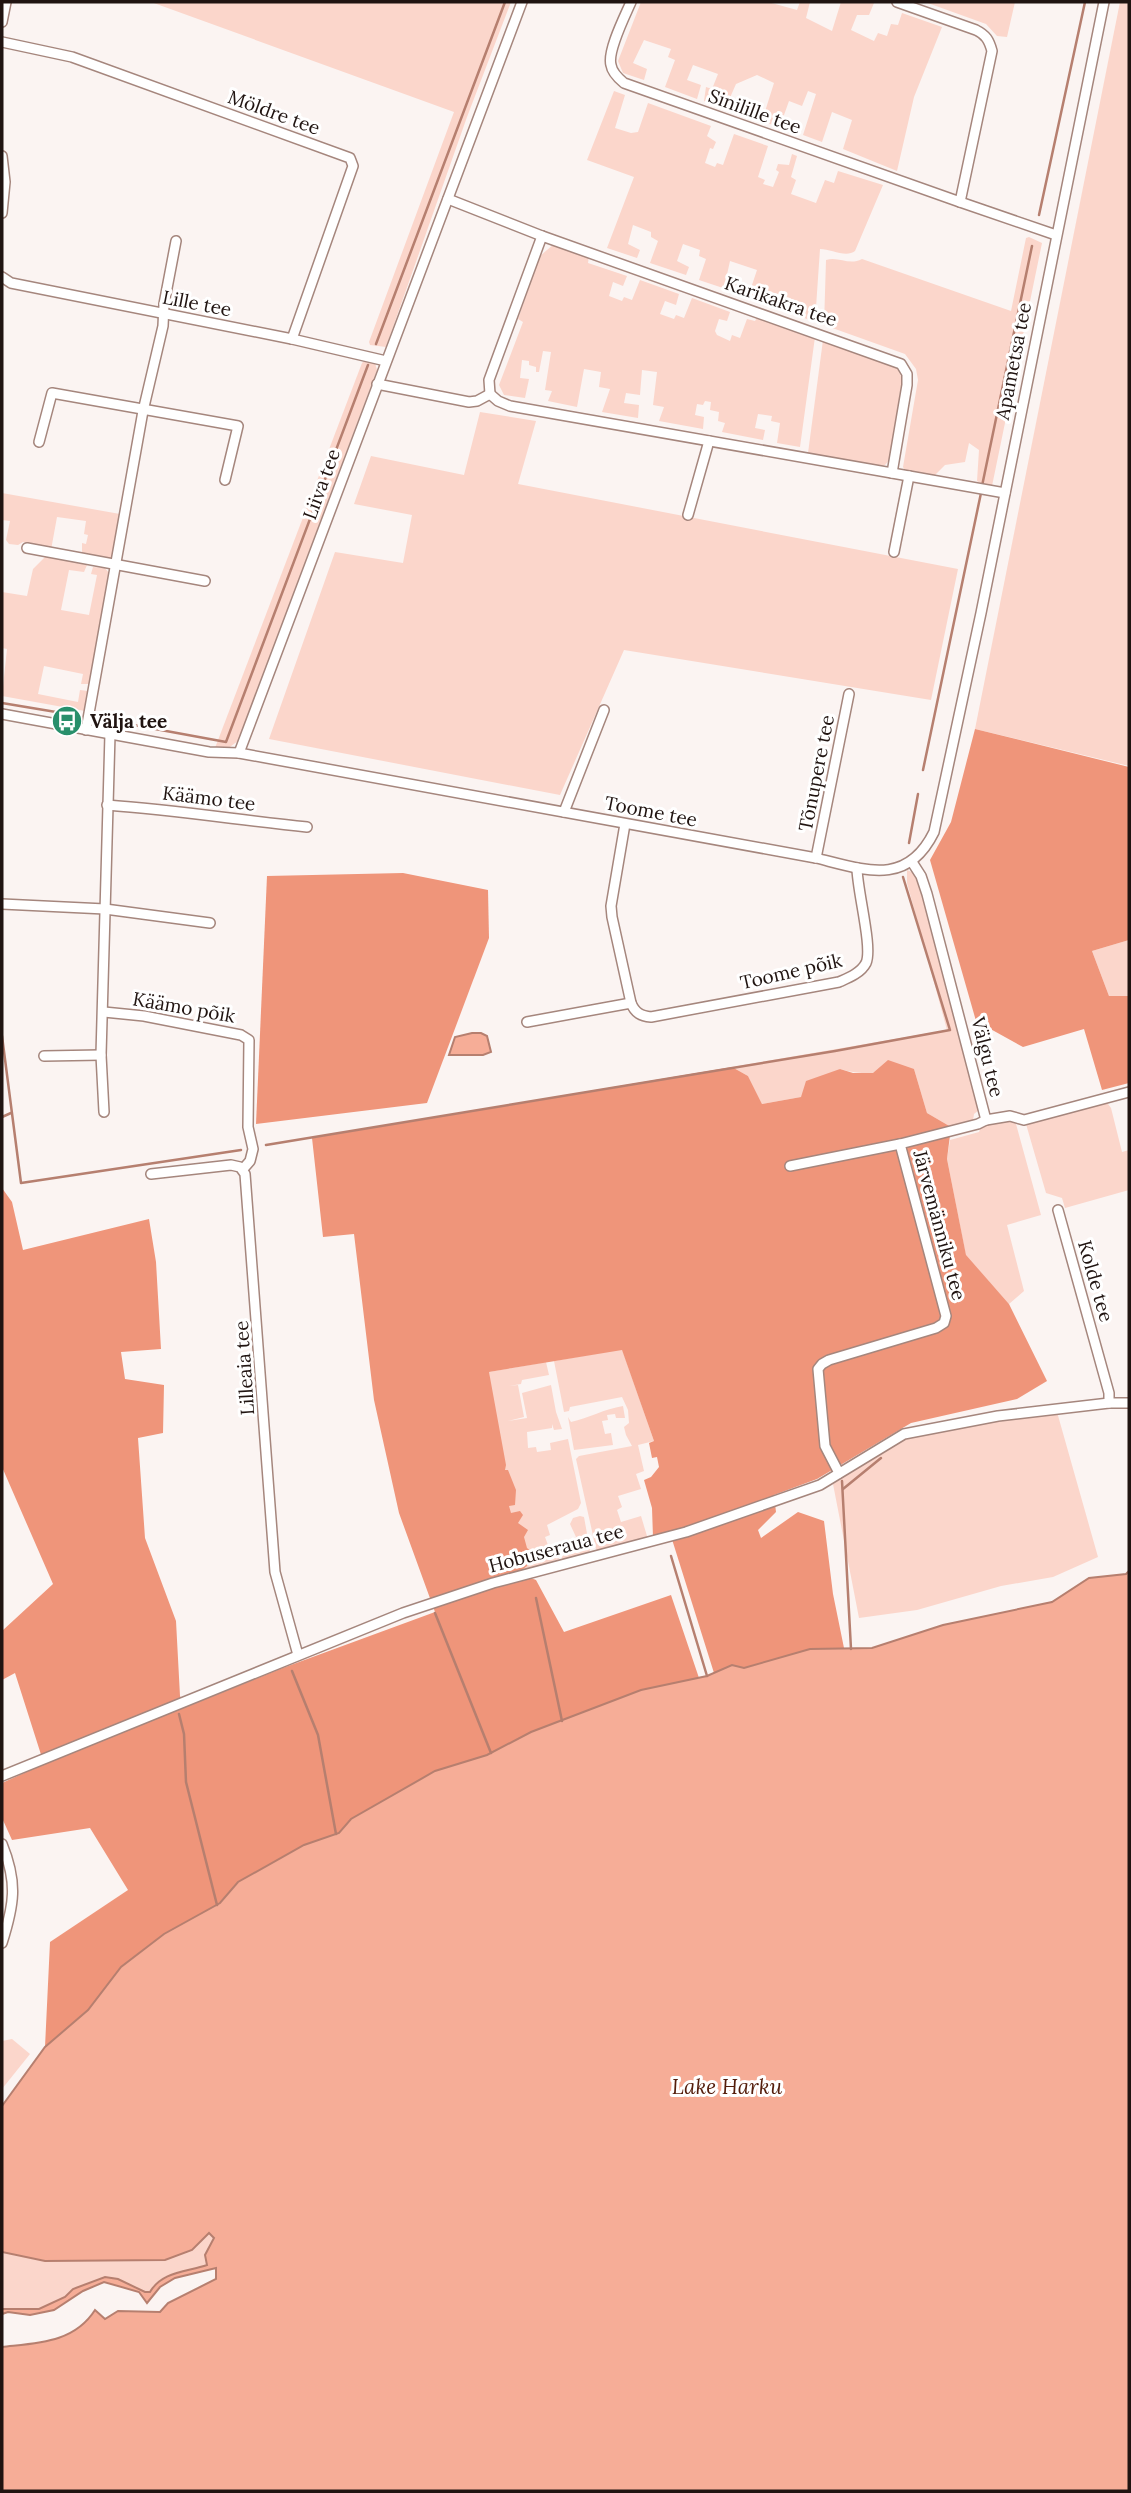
<svg xmlns="http://www.w3.org/2000/svg" width="1131" height="2493" font-family="Lora,serif">
	<style>
		.green { fill: #fbd6cb }
		.forest { fill: #ef957a }
		.water { fill: #f6ad97; stroke: #b67f6f; stroke-width: 2 }
		.lines { fill: none; stroke-linecap: round; stroke-linejoin: round }
		.stream { stroke: #b67f6f; stroke-width: 2.5 }
		.minor-casing { stroke: #a5867d; stroke-width: 12 }
		.minor { stroke: #fff; stroke-width: 9 }
		.labels { text-anchor: middle; stroke-width: 6; stroke-linejoin: round; paint-order: stroke }
		.street-label { font-size: 19px; fill: #201411; stroke: #fff }
		.poi-label { font-size: 19px; font-weight: bold; fill: #201411; stroke: #fff; text-anchor: start }
		.water-label { font-size: 21px; font-style: italic; fill: #541d0b; stroke: #fff }
	</style>
	<rect width="100%" height="100%" fill="#fbf4f2"/>
	<!-- green -->
	<g class="green">
		<polygon points="151,2 511,2 467,117 386,347 370,345 369,342 454,112"/>
		<polygon points="641,2 768,2 797,10 800,2 810,2 806,18 832,31 841,2 870,2 874,3 869,15 857,15 851,30 874,41 878,33 887,36 891,24 898,25 902,13 942,27 914,97 897,171 843,149 852,120 832,112 822,142 803,135 816,94 808,91 802,106 789,101 784,115 773,125 762,121 774,83 757,75 736,84 725,109 704,101 706,87 712,89 718,74 693,65 687,80 701,85 697,99 665,87 675,60 668,57 671,49 644,40 633,63 647,69 644,80 623,73 618,61"/>
		<polygon points="925,2 1015,2 1007,37 997,36 986,24"/>
		<polygon points="1120,2 1129,2 1129,766 975,729"/>
		<path d="M614,91L625,95L615,128L631,133L638,132L648,103L711,126L707,136L716,142L713,149L710,148L705,163L715,167L717,163L723,165L734,134L768,146L758,177L765,180L763,184L773,187L779,172L776,170L778,164L789,165L792,154L797,156L791,177L796,180L791,194L816,203L825,180L834,183L838,171L883,185L855,251C846,258 831,249 820,249L815,322L748,297L757,270L730,261L726,279L737,284L735,292L699,280L706,259L699,256L700,250L683,244L677,261L689,267L686,275L650,263L658,241L651,237V232L633,225L628,244L640,250L637,258L607,248L634,177L587,160Z"/>
		<path d="M1029,237L1042,243L992,486H985L977,481L979,450L969,443L965,462L945,465L934,476L905,471L903,467L918,380L916,369L905,354L824,325L826,260C839,256 849,266 862,259L1011,311L1026,238Z"/>
		<polygon points="554,244 589,256 588,263 627,276 623,286 613,282 609,296 622,301 624,297 632,300 640,280 679,294 676,305 665,301 660,314 674,319 676,315 684,318 692,298 730,312 727,321 719,319 715,331 717,335 730,341 732,335 740,338 747,319 755,321 758,316 815,337 800,447 777,443 780,423 771,421 772,416 758,414 755,428 765,430 763,440 722,432 725,423 718,421 719,412 710,410 711,402 705,401 703,405 697,404 695,415 704,417 703,429 659,421 664,407 653,405 657,372 642,370 640,395 626,393 624,403 639,405 638,418 602,412 610,389 599,387 601,372 584,369 577,407 548,401 552,391 545,390 551,352 543,351 539,372 536,372 536,367 529,365 529,361 522,360 520,378 529,379 525,398 504,395 499,385 523,322 518,319 540,256"/>
		<polygon points="823,340 891,363 898,369 902,379 890,459 885,465 878,467 808,453"/>
		<polygon points="365,360 375,363 377,370 238,741 227,749 215,748 362,363"/>
		<polygon points="480,412 536,421 518,484 958,569 931,700 624,650 560,795 269,739 335,552 403,563 412,515 354,504 371,456 464,475"/>
		<polygon points="2,493 120,514 113,558 110,561 82,556 82,543 86,544 88,535 84,534 86,521 57,517 51,550 27,546 27,543 23,542 18,545 9,544 6,540 10,521 2,520"/>
		<polygon points="46,556 87,565 84,572 69,570 61,610 89,615 97,575 91,574 93,567 105,568 109,573 90,684 81,684 83,674 44,666 38,694 78,702 80,690 88,691 85,711 2,696 7,649 2,648 2,592 27,596 33,569"/>
		<path d="M907,870L914,873L920,884L979,1110L974,1114L973,1121L951,1127L927,1113L914,1069C889,1072 864,1077 840,1069L801,1097L762,1104L748,1076L732,1067L947,1030L907,883Z"/>
		<polygon points="1129,940 1129,996 1109,996 1092,951"/>
		<polygon points="1104,1103 1108,1104 1111,1108 1122,1152 1129,1150 1129,1190 1065,1208 1062,1198 1046,1193 1026,1124"/>
		<polygon points="1010,1120 1016,1124 1041,1215 1007,1225 1024,1291 1009,1304 966,1256 947,1159 950,1140 979,1132 981,1127"/>
		<polygon points="622,1349 654,1441 638,1445 644,1471 636,1474 641,1489 618,1496 622,1507 617,1510 621,1522 641,1516 647,1536 647,1539 599,1552 596,1549 576,1459 579,1456 632,1446 626,1435 624,1427 629,1423 628,1410 622,1397 570,1407 569,1411 564,1412 554,1361"/>
		<polygon points="546,1362 549,1375 522,1380 521,1384 509,1386 518,1385 524,1417 508,1421 527,1418 522,1393 551,1385 556,1412 562,1429 554,1430 552,1424 552,1428 527,1432 528,1448 536,1447 537,1452 551,1450 550,1443 568,1439 581,1503 578,1509 547,1525 550,1535 545,1537 548,1545 554,1544 559,1559 517,1573 498,1539 489,1372"/>
		<path d="M623,1406L625,1418H616L615,1414L607,1415L608,1420L602,1421L605,1434L611,1433L613,1445L574,1450L568,1417L571,1422C589,1418 604,1409 623,1406Z"/>
		<polygon points="1057,1412 1098,1557 1053,1577 1001,1586 917,1610 859,1618 833,1484 905,1438 995,1421"/>
		<polygon points="580,1516 584,1517 590,1550 588,1554 563,1561 558,1546 559,1543 576,1537 570,1524 573,1518"/>
		<polygon points="12,2039 30,2054 2,2089 2,2041"/>
		<path d="M209,2233L214,2238L205,2255L207,2265C187,2272 162,2270 150,2292L145,2293L118,2279L73,2289L65,2297L39,2309H2V2252L45,2261L192,2250Z"/>
	</g>
	<!-- forest -->
	<g class="forest">
		<polygon points="975,729 1129,767 1129,940 1092,951 1109,996 1129,996 1129,1083 1102,1090 1084,1029 1023,1047 976,1021 930,860 951,822"/>
		<polygon points="403,873 488,890 489,938 427,1103 256,1124 267,876"/>
		<polygon points="888,1060 914,1069 927,1113 951,1127 947,1159 966,1255 1009,1304 1047,1381 1017,1399 911,1423 817,1479 774,1495 776,1512 758,1530 761,1538 798,1512 824,1521 833,1594 844,1648 810,1649 744,1668 732,1665 714,1673 670,1533 653,1537 652,1508 644,1480 651,1477 659,1467 657,1457 652,1458 649,1443 654,1441 622,1350 489,1372 506,1465 505,1470 508,1470 516,1490 515,1505 509,1506 511,1513 520,1511 523,1515 518,1523 528,1530 524,1537 527,1548 532,1552 532,1559 528,1560 527,1566 518,1573 536,1580 564,1632 671,1595 699,1678 641,1690 531,1732 487,1755 435,1771 351,1819 339,1833 304,1845 238,1882 220,1903 164,1934 121,1967 88,2010 45,2047 50,1942 128,1890 90,1828 12,1840 2,1818 2,1783 44,1764 15,1673 2,1680 2,1631 53,1584 2,1467 2,1188 12,1202 23,1250 149,1219 156,1262 161,1349 121,1352 125,1379 164,1385 163,1433 138,1438 145,1538 176,1621 180,1696 186,1707 280,1669 435,1612 399,1513 374,1400 354,1234 323,1237 312,1138 732,1067 748,1076 762,1104 801,1097 806,1081 840,1069 853,1073 873,1073"/>
	</g>
	<!-- water -->
	<g class="water">
		<polygon points="472,1033 481,1033 487,1036 491,1052 483,1055 449,1055 455,1037"/>
		<path d="M1129,1571V2491H2V2347C37,2343 74,2343 95,2310L105,2319L118,2311L160,2312L168,2303L216,2279V2268L175,2278L160,2287L147,2303L139,2292L104,2282L83,2291L54,2310L30,2315L8,2312L2,2314V2309H39L65,2297L73,2289L105,2277L118,2279L145,2292H150C162,2271 187,2272 207,2265L205,2255L214,2238L209,2233L192,2250L165,2260L45,2261L2,2252V2106L45,2047L88,2010L121,1967L164,1934L220,1903L238,1882L304,1845L339,1833L351,1819L435,1771L487,1755L531,1732L641,1690L707,1676L732,1665L744,1668L810,1649L872,1648L943,1625L1052,1602L1089,1578L1126,1574Z"/>
	</g>
	<g class="lines">
		<!-- stream -->
		<g class="stream">
			<polyline points="1039,215 1085,2"/>
			<polyline points="376,344 505,2"/>
			<polyline points="982,486 1032,246"/>
			<polyline points="2,703 80,716"/>
			<polyline points="101,719 226,742 368,365"/>
			<polyline points="923,770 981,493"/>
			<polyline points="909,843 918,794"/>
			<polyline points="2,1036 21,1183 241,1150"/>
			<polyline points="2,1117 11,1113"/>
			<polyline points="266,1145 835,1051 950,1030 903,877"/>
			<polyline points="842,1481 851,1649"/>
			<polyline points="843,1489 881,1458"/>
			<polyline points="671,1556 707,1676"/>
			<polyline points="536,1598 562,1721"/>
			<polyline points="435,1613 491,1753"/>
			<polyline points="292,1671 318,1735 336,1834"/>
			<polyline points="179,1714 184,1734 186,1782 217,1905"/>
		</g>
		<!-- minor casing -->
		<g class="minor-casing">
			<g id="minor">
				<path d="M631,2C625,16 607,51 611,65C612,72 618,78 624,83L960,202L992,51C989,40 986,35 976,30L897,2"/>
				<polyline points="2,22 6,2"/>
				<polyline points="2,42 72,57 350,158 353,166 292,339"/>
				<polyline points="2,156 5,182 2,213"/>
				<polyline points="960,202 1056,235"/>
				<polyline points="2,277 11,283 292,339 386,361"/>
				<polyline points="377,384 469,402 477,401 490,394 498,401 510,406 892,473 907,385 907,374 901,364 542,236 448,199"/>
				<polyline points="490,394 489,380 542,236"/>
				<polyline points="39,442 52,393 238,426 225,480"/>
				<polyline points="892,473 1005,493"/>
				<polyline points="688,515 709,441"/>
				<polyline points="27,548 205,581"/>
				<polyline points="894,552 909,476"/>
				<path d="M2,714L209,752L239,753L816,858C865,870 907,887 934,832L981,613L1104,2"/>
				<polyline points="86,730 143,411 163,326 164,304 176,241"/>
				<polyline points="239,753 522,2"/>
				<path d="M107,805C174,810 240,820 307,827"/>
				<polyline points="564,812 604,710"/>
				<path d="M625,824L611,906L612,917L631,1003C635,1013 641,1016 651,1017L839,982C848,978 861,973 866,963C873,948 857,890 857,868"/>
				<polyline points="816,858 849,694"/>
				<polyline points="912,862 921,876 927,894 986,1120 1010,1116 1024,1120 1129,1092"/>
				<polyline points="2,904 105,909 210,923"/>
				<polyline points="104,1012 144,1016 241,1035 249,1040 248,1127 253,1149 250,1161 243,1169"/>
				<polyline points="527,1022 631,1003"/>
				<polyline points="44,1056 101,1055"/>
				<polyline points="104,1112 101,1055 110,734"/>
				<polyline points="790,1166 900,1144"/>
				<polyline points="151,1174 231,1165 240,1167 245,1174 275,1572 298,1655"/>
				<polyline points="1058,1210 1109,1393 1109,1403"/>
				<polyline points="839,1473 825,1446 818,1369 822,1364 829,1360 936,1328 944,1323 946,1316 900,1144 978,1124 986,1120"/>
				<polyline points="2,1776 403,1613 493,1583 686,1532 820,1485 904,1434 998,1416 1109,1403 1129,1403"/>
				<path d="M2,1844C18,1883 14,1905 2,1943"/>
			</g>
		</g>
		<!-- minor -->
		<use href="#minor" class="minor"/>
	</g>
	<!-- icons -->
	<defs>
		<g id="bus-disc" transform="scale(1.575)"><circle r="9.5" fill="#288f6b" stroke="#fff"/><path d="M-5-6H5V4H4V6H2V4H-2V6H-4V4H-5ZM-3.5-4V0h7V-4ZM-3.5 1.2v1.5H-2V1.2ZM2 1.2v1.5H3.5V1.2Z" fill="#fff"/></g>
	</defs>
	<g fill-rule="evenodd">
		<use href="#bus-disc" x="67" y="721"/>
	</g>
	<g class="labels">
		<!-- street labels -->
		<g class="street-label">
			<text transform="translate(755 111) rotate(20)" y="7">Sinilille tee</text>
			<text transform="translate(274 112) rotate(20)" y="7">Möldre tee</text>
			<text transform="translate(781 301) rotate(19)" y="7">Karikakra tee</text>
			<text transform="translate(197 303) rotate(11)" y="7">Lille tee</text>
			<text transform="translate(1013 361) rotate(-79)" y="7">Apametsa tee</text>
			<text transform="translate(321 484) rotate(-70)" y="7">Liiva tee</text>
			<text transform="translate(816 773) rotate(-79)" y="7">Tõnupere tee</text>
			<text transform="translate(209 798) rotate(7)" y="7">Käämo tee</text>
			<text transform="translate(651 811) rotate(11)" y="7">Toome tee</text>
			<text transform="translate(791 971) rotate(-13)" y="7">Toome põik</text>
			<text transform="translate(184 1007) rotate(10)" y="7">Käämo põik</text>
			<text transform="translate(988 1057) rotate(76)" y="7">Välgu tee</text>
			<text transform="translate(940 1225) rotate(75)" y="7">Järvemänniku tee</text>
			<text transform="translate(1096 1281) rotate(74)" y="7">Kolde tee</text>
			<text transform="translate(244 1368) rotate(-94)" y="7">Lilleaia tee</text>
			<text transform="translate(556 1548) rotate(-15)" y="7">Hobuseraua tee</text>
		</g>
		<!-- poi labels -->
		<g class="poi-label">
			<text x="90" y="728">Välja tee</text>
		</g>
		<!-- water labels -->
		<g class="water-label">
			<text x="727" y="2094">Lake Harku</text>
		</g>
	</g>
	<!-- border -->
	<rect width="1131" height="2493" fill="none" stroke="#201411" stroke-width="7"/>
</svg>
